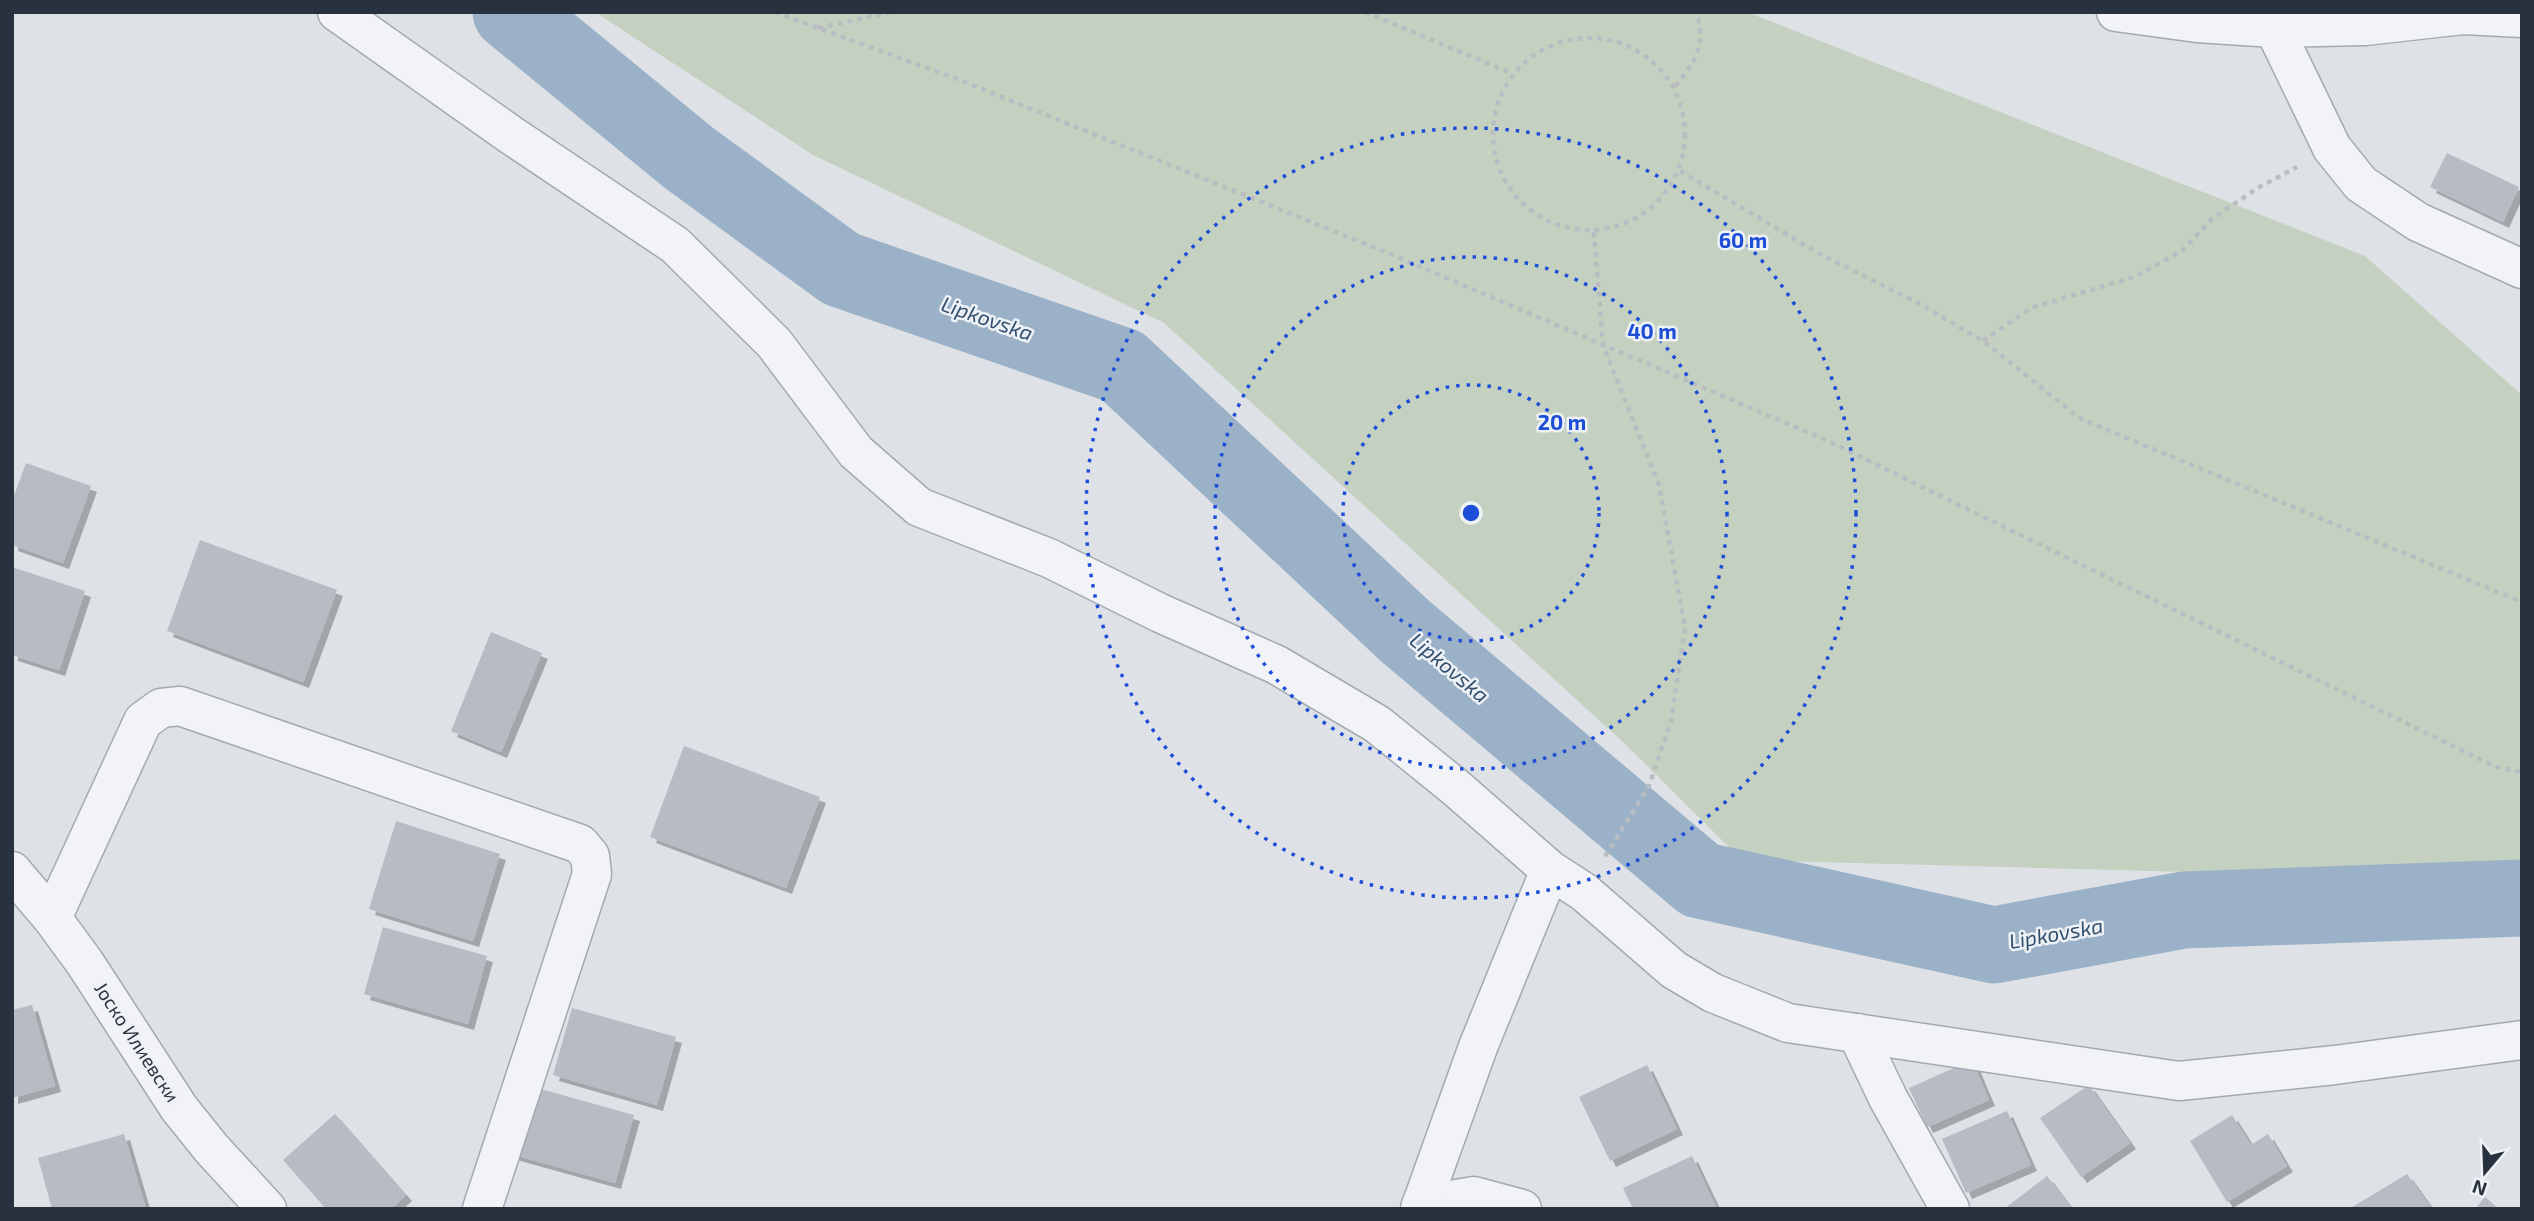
<svg xmlns="http://www.w3.org/2000/svg" width="2534" height="1221" font-family="'Exo 2',sans-serif">
	<style>
		.green { fill: #c5d1c0 }
		.lines { fill: none; stroke-linecap: round; stroke-linejoin: round }
		.river { stroke: #9ab1c7; stroke-width: 77 }
		.building { fill: #b6bbc4; filter: url(#shadow) }
		.street-casing { stroke: #a4a9b1; stroke-width: 41 }
		.path { stroke: #b9bdc2; stroke-width: 4.5; stroke-dasharray: 5 5; stroke-linecap: butt }
		.street { stroke: #f1f3f6; stroke-width: 38 }
		.ring { fill: none; stroke: #1d4ed8; stroke-width: 3.5; stroke-dasharray: 3.5 7 }
		.labels { text-anchor: middle; stroke-width: 5; stroke-linejoin: round; paint-order: stroke }
		.street-label { font-size: 19px; fill: #28313e; stroke: #eef1f5 }
		.water-label { font-size: 21px; font-style: italic; fill: #335070; stroke: #eef1f5 }
		.centre { fill: #1d4ed8; stroke: #eef1f5; stroke-width: 3.5 }
		.ring-label { font-size: 21px; text-anchor: middle; font-weight: bold; fill: #1d4ed8; stroke: #eef1f5; stroke-width: 5; stroke-linejoin: round; paint-order: stroke }
	</style>
	<defs>
		<filter id="shadow"><feDropShadow dx="6" dy="6" stdDeviation="0" flood-color="#0004"/></filter>
	</defs>
	<rect width="100%" height="100%" fill="#dee2e7"/>
	<!-- green -->
	<polygon class="green" points="595,12 1747,12 2365,256 2522,395 2522,881 1742,860 1624,743 1164,323 813,155"/>
	<g class="lines">
		<!-- river -->
		<polyline class="river" points="511,12 689,158 841,269 1122,366 1405,631 1700,880 1994,945 2184,910 2522,898"/>
	</g>
	<!-- building -->
	<g class="building">
		<polygon points="2447,153 2519,187 2503,222 2430,187"/>
		<polygon points="26,463 91,486 63,563 12,545 12,501"/>
		<polygon points="200,540 337,590 303,682 167,631"/>
		<polygon points="12,567 85,591 59,670 12,655"/>
		<polygon points="491,632 542,653 501,752 451,731"/>
		<polygon points="684,746 820,797 786,888 650,837"/>
		<polygon points="396,821 500,854 473,941 369,909"/>
		<polygon points="383,927 487,956 468,1024 364,994"/>
		<polygon points="32,1005 55,1086 12,1098 12,1010"/>
		<polygon points="572,1008 676,1037 657,1105 553,1075"/>
		<polygon points="1972,1060 1989,1100 1927,1127 1909,1088"/>
		<polygon points="1647,1065 1677,1129 1610,1161 1579,1097"/>
		<polygon points="2089,1085 2130,1143 2081,1177 2040,1118"/>
		<polygon points="530,1086 634,1115 615,1183 511,1154"/>
		<polygon points="2007,1111 2031,1165 1966,1193 1942,1139"/>
		<polygon points="335,1114 406,1195 391,1209 326,1209 283,1160"/>
		<polygon points="2232,1115 2251,1145 2268,1134 2287,1166 2227,1202 2190,1141"/>
		<polygon points="124,1134 146,1209 52,1209 38,1158"/>
		<polygon points="1692,1156 1717,1209 1633,1209 1623,1188"/>
		<polygon points="2407,1174 2432,1209 2349,1209"/>
		<polygon points="2047,1176 2072,1209 2004,1209"/>
		<polygon points="2485,1197 2499,1209 2475,1209"/>
	</g>
	<g class="lines">
		<!-- street casing -->
		<g class="street-casing">
			<g id="street">
				<polyline points="337,12 511,135 675,245 774,343 856,452 919,507 1049,558 1160,613 1277,665 1377,724 1455,787 1550,870 1584,892 1674,970 1713,993 1788,1023 2179,1081 2335,1065 2522,1040"/>
				<polyline points="2116,12 2197,23 2274,28 2365,26 2463,15 2522,18"/>
				<polyline points="2274,28 2332,148 2361,184 2418,222 2522,269"/>
				<polyline points="12,871 52,918 85,963 179,1108 211,1148 267,1209"/>
				<polyline points="52,918 143,721 161,708 180,706 580,844 590,856 592,874 482,1209"/>
				<polyline points="1857,1033 1888,1098 1950,1209"/>
				<polyline points="1421,1205 1474,1196 1522,1209"/>
				<polyline points="1420,1209 1478,1047 1550,870"/>
			</g>
		</g>
		<!-- path -->
		<g class="path">
			<polyline points="775,12 957,79 1388,253 1826,440 2496,767 2522,772"/>
			<polyline points="1365,12 1511,73"/>
			<polyline points="818,28 892,12"/>
			<circle cx="1589" cy="134" r="96"/>
			<path d="M1675,86C1697,61 1705,45 1697,12"/>
			<polyline points="1680,171 1820,254 1922,305 1983,341 2081,419 2522,602"/>
			<polyline points="1594,232 1603,345 1659,485 1685,628 1671,721 1649,786 1604,858"/>
			<polyline points="1983,341 2031,308 2134,277 2182,251 2212,219 2256,189 2297,167"/>
		</g>
		<!-- street -->
		<use href="#street" class="street"/>
	</g>
	<!-- distance rings -->
	<g class="ring">
		<circle cx="1471" cy="513" r="128"/>
		<circle cx="1471" cy="513" r="256"/>
		<circle cx="1471" cy="513" r="385"/>
	</g>
	<g class="labels">
		<!-- street labels -->
		<g class="street-label">
			<text transform="translate(137 1042) rotate(57)" y="7">Јоско Илиевски</text>
		</g>
		<!-- water labels -->
		<g class="water-label">
			<text transform="translate(987 319) rotate(19)" y="7">Lipkovska</text>
			<text transform="translate(1449 668) rotate(40)" y="7">Lipkovska</text>
			<text transform="translate(2056 934) rotate(-10)" y="7">Lipkovska</text>
		</g>
	</g>
	<circle cx="1471" cy="513" r="10" class="centre"/>
	<g class="ring-label">
		<text x="1743" y="248">60 m</text>
		<text x="1652" y="339">40 m</text>
		<text x="1562" y="430">20 m</text>
	</g>
	<!-- border -->
	<rect width="2534" height="1221" fill="none" stroke="#28313e" stroke-width="28"/>
	<!-- north arrow -->
	<g transform="translate(2485 1172) rotate(199)" stroke="#eef1f5" stroke-width="5" paint-order="stroke">
	<path d="M0-5L12 26L0 18L-12 26Z" fill="#28313e"/>
	<text y="-10" font-size="19" font-weight="bold" text-anchor="middle" fill="#28313e">N</text>
	</g>
</svg>
